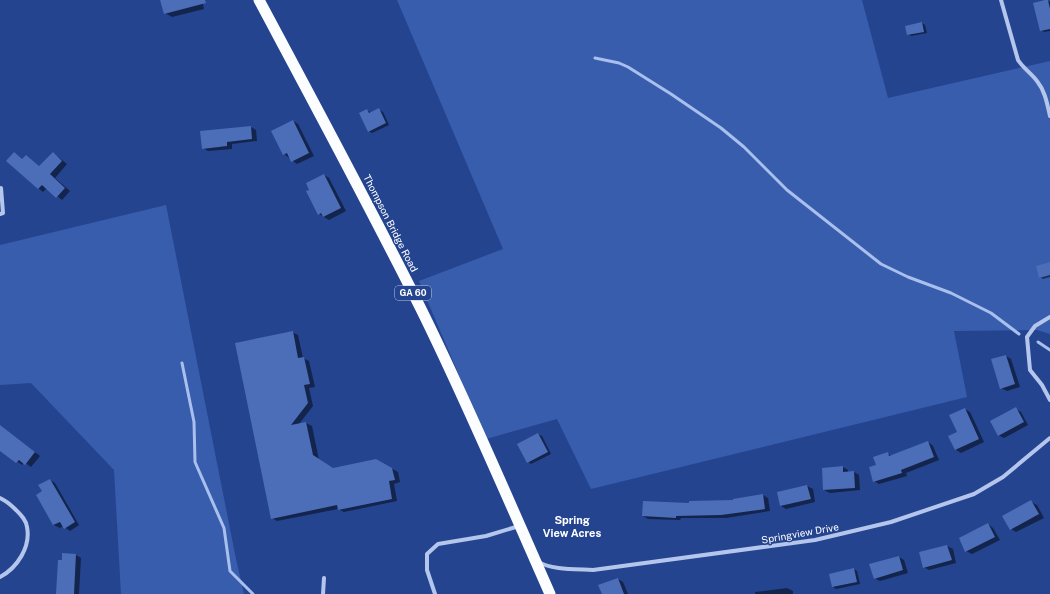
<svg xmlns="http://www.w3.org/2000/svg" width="1050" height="594" font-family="'Public Sans',sans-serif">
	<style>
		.green { fill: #385dad }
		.shadow { fill: #0007 }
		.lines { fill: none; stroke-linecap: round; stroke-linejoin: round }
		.stream { stroke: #a9bfed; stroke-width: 3 }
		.building { fill: #4c6db7 }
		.minor { stroke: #b5c6ec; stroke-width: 4 }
		.trunk { stroke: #fcfdff; stroke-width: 11 }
		.labels { text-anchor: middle; stroke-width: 3; stroke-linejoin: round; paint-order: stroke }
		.shield { fill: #244490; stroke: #bdc7de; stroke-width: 1 }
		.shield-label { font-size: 9px; font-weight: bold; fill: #fff }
		.street-label { font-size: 10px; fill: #fff; stroke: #244490 }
		.neighbourhood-label { font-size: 11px; font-weight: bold; fill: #fff; stroke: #244490 }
	</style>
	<rect width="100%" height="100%" fill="#244490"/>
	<!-- green -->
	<g class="green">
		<polygon points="397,0 862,0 888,98 1050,61 1050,334 1037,330 954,331 967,397 591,489 557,419 486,439 419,281 503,249"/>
		<polygon points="166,205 236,559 244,594 121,594 114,470 31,383 0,385 0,245"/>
	</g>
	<!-- shadow -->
	<g class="shadow">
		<polygon points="161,0 202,0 204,9 172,17 165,13"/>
		<polygon points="1047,0 1050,2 1050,31 1044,32 1041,30"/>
		<polygon points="922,23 925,25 927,33 911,36 908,34"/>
		<polygon points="367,110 371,113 379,110 383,112 389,125 372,133 368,131"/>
		<polygon points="293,121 298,124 314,156 297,164 284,154"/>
		<polygon points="251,127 256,130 257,141 232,144 232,149 208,151 203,148"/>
		<polygon points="53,153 67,164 55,178 70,191 62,200 47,188 43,192 38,188 15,154 23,160 26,156 40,167"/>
		<polygon points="324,175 329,178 346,211 329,220 319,214"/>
		<polygon points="1050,263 1050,277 1043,279 1040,277"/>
		<polygon points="292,332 298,335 303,358 309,361 315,387 309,388 313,406 299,424 306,423 312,426 319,460 333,469 376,460 398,472 400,482 394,484 397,501 344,512 338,509 277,521 272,518"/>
		<polygon points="1006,356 1011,359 1020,387 1007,391 1001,388"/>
		<polygon points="965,409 970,412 984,442 961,453 955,449 958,433"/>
		<polygon points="1016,409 1021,412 1028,425 1004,438 998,435"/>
		<polygon points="0,426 40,456 31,467 24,462 22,465 0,449"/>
		<polygon points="538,434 542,436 551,454 531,464 528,462"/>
		<polygon points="928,442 933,446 939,460 906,473 907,476 879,484 874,481 877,466 888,454 892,456"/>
		<polygon points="843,467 848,470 848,472 854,472 859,475 860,490 830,493 824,490"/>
		<polygon points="50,480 55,483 79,525 70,531 63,526 60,528 54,525 37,495 43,492"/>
		<polygon points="807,486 813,489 815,502 786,509 781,506"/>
		<polygon points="763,495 768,498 770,511 726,518 681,518 680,520 648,519 643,516 690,504 734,501"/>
		<polygon points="1031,502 1037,505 1044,518 1016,532 1011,529"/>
		<polygon points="988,524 993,528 1000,540 972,554 966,551"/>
		<polygon points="947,546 953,549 956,563 929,570 924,567 920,553"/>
		<polygon points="76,555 81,558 79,594 57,594 63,561"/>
		<polygon points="899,557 904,560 908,573 880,581 874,578"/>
		<polygon points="854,569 857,571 860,584 836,589 833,587"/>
		<polygon points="618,579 623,582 628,594 603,594"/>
		<polygon points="787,588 793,591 793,594 755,594 755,592"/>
	</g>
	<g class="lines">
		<!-- stream -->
		<g class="stream">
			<polyline points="595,58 619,63 628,67 671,94 721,128 744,147 787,190 881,264 908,277 951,293 991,313 1019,334"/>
			<polyline points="1038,342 1050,350"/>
			<polyline points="182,363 194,422 195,462 224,528 230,571 253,594"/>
		</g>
	</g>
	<!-- building -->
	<g class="building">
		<polygon points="160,0 205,0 206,3 164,14"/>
		<polygon points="1045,0 1048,0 1050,9 1050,29 1040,31 1033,3"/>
		<polygon points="922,22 924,32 907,35 905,26"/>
		<polygon points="379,108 386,123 368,132 359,113 367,109 369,113"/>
		<polygon points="293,120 309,153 291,162 287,153 283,155 271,131"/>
		<polygon points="251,126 252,139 227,142 227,146 202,149 200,131"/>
		<polygon points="14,152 22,159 26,155 39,166 53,152 62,161 50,174 65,188 56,198 42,185 38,189 6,161"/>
		<polygon points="324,174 341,208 323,217 321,213 318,215 306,191 309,190 306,183"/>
		<polygon points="1050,262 1050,275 1039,278 1036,266"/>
		<polygon points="293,331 298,358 304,357 310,384 304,385 308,403 291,425 306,422 313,455 333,468 376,459 392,468 395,480 389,481 392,499 338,510 337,505 271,519 235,343"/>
		<polygon points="1006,355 1015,384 1000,389 991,359"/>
		<polygon points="1016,407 1024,422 998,436 990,421"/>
		<polygon points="965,408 979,439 955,450 948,436 957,432 949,415"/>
		<polygon points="0,425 35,452 25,465 19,460 16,463 0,451"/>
		<polygon points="538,433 548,452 527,463 517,444"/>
		<polygon points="928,441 934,457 901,470 902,473 873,482 869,467 876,465 873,457 888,452 889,456"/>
		<polygon points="843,466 843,472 854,471 855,488 823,490 822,468"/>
		<polygon points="50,479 75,522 64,529 60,522 53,525 36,495 42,491 38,485"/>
		<polygon points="807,485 811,499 780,506 777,492"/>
		<polygon points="763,494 765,509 721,515 676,516 676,518 642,516 643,501 689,503 689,501 733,500 733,499"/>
		<polygon points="1031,500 1039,514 1010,530 1002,516"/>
		<polygon points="988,523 995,537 965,552 959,538"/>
		<polygon points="947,545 952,560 923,568 919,552"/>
		<polygon points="62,553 76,554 74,594 56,594 58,560 62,560"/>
		<polygon points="899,556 903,570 874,579 869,564"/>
		<polygon points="854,568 857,582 832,587 829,574"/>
		<polygon points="618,578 624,594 602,594 598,585"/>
	</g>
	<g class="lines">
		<!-- minor -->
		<g class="minor">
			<path d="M1001,0L1018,60C1023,68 1031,73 1037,81C1045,91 1047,103 1050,116"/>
			<polyline points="0,214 3,213 1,188"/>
			<polyline points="1050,317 1035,326 1027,337 1030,370 1042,385 1050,400"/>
			<path d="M0,498C7,501 10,504 15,509C20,514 26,519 27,527C31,547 17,568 0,577"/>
			<path d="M539,562C550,570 579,569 593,570L815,540L891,522L974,494L1003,477L1050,438"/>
			<polyline points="323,594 324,578"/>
			<polyline points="435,594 427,570 427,554 438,544 486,536 519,526"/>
		</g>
		<!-- trunk -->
		<path class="trunk" d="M259,0C314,103 369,205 421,309C467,402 508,499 550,594"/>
	</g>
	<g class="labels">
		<!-- shield labels -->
		<rect class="shield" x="395" y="286" width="36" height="14" rx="3"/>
		<g class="shield-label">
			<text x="413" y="296">GA 60</text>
		</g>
		<!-- street labels -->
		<g class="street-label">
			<text transform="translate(391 223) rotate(63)" y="4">Thompson Bridge Road</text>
			<text transform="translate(800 533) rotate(-10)" y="4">Springview Drive</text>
		</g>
		<!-- neighbourhood labels -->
		<g class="neighbourhood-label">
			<text x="572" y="524">Spring<tspan x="572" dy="13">View Acres</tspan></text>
		</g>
	</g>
</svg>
